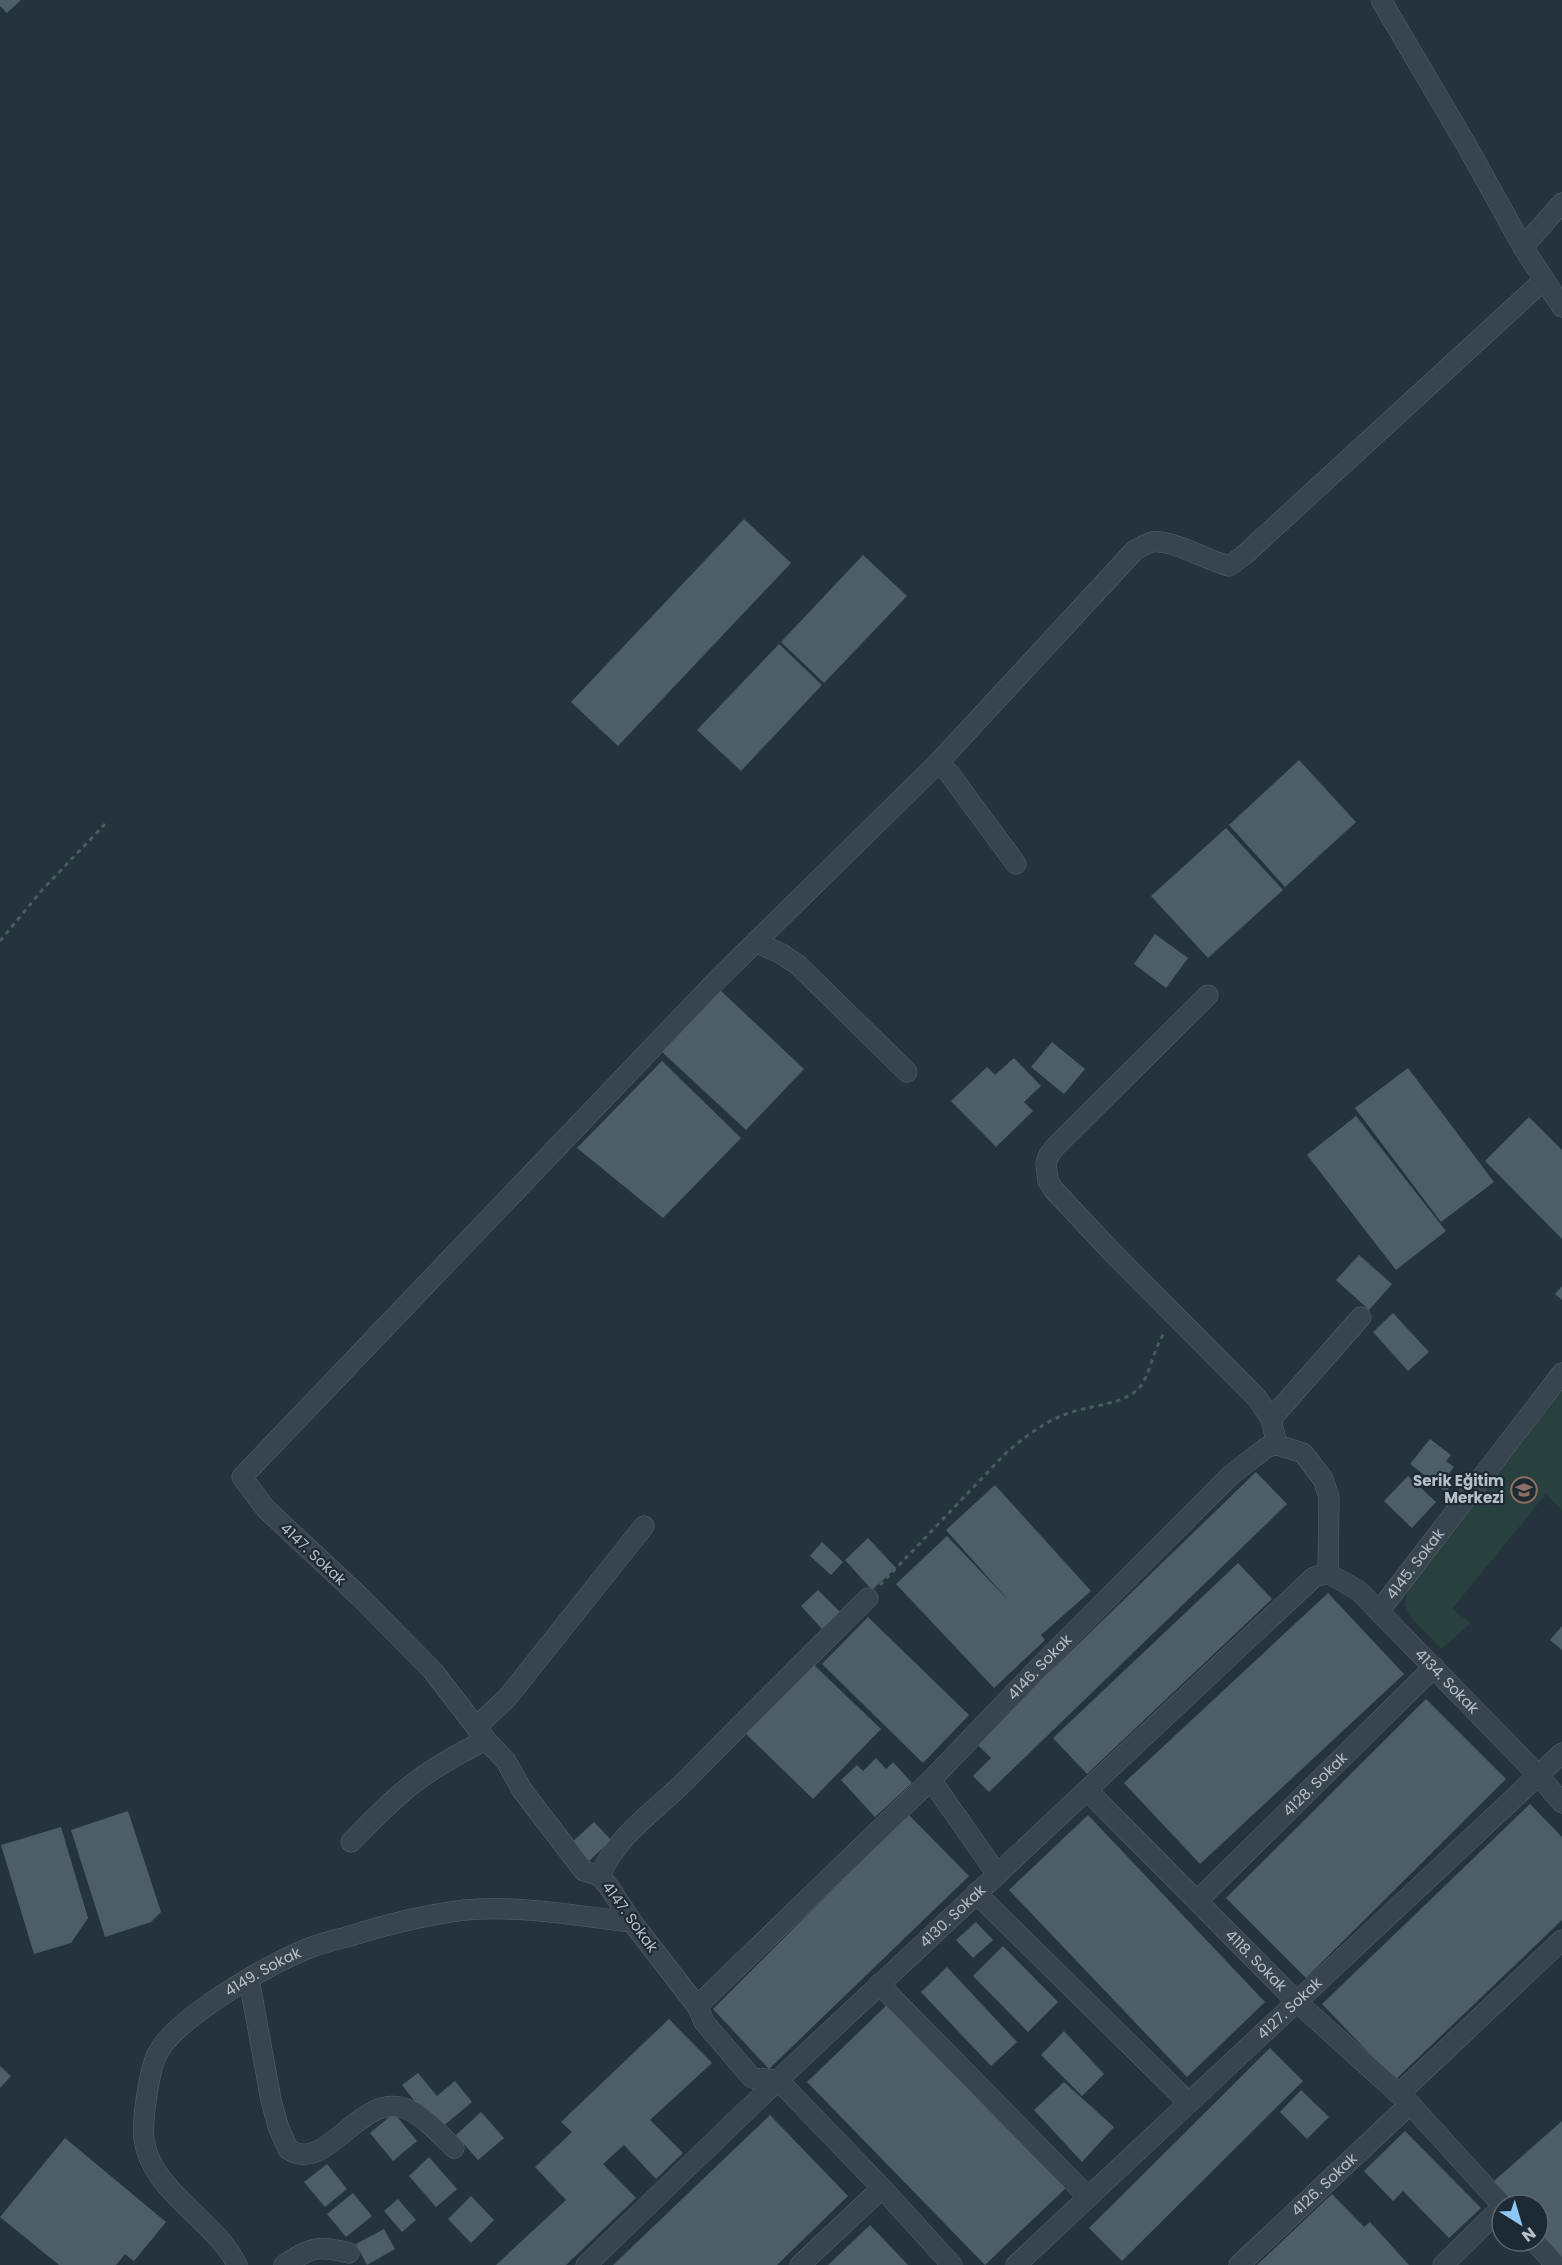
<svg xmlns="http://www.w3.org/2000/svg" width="1562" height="2265" font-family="Poppins,sans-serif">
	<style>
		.green { fill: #28403e }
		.building { fill: #4e5e68 }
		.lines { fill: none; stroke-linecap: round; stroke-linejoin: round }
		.minor-casing { stroke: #57636b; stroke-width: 21 }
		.path { stroke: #475c5c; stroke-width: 3; stroke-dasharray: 4.5 4.5; stroke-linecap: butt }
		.minor { stroke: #39454e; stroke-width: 20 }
		.labels { text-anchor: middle; stroke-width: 4.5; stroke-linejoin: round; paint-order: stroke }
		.poi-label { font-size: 15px; font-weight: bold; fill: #b5c0c8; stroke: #1e2a33; text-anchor: end }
		.street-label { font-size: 15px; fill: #b5c0c8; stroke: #1e2a33 }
	</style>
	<rect width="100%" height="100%" fill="#25333d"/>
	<!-- green -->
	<polygon class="green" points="1562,1391 1562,1510 1546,1494 1452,1609 1471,1623 1441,1649 1409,1615 1405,1605 1408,1589"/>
	<!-- building -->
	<g class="building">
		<polygon points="0,0 21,0 7,13 0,6"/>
		<polygon points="744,519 791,563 618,746 571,702"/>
		<polygon points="863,555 907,596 824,683 781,642"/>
		<polygon points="779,644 822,685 741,771 697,730"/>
		<polygon points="1299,760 1356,822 1285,887 1229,825"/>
		<polygon points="1226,828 1283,890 1208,958 1151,896"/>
		<polygon points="1155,934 1188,958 1166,988 1134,964"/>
		<polygon points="719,989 804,1069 746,1130 661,1051"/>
		<polygon points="1052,1042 1085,1069 1064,1094 1031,1067"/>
		<polygon points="1014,1058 1041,1086 1024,1102 1033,1111 996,1147 951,1101 987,1067 995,1075"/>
		<polygon points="662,1061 741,1138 663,1218 577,1148"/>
		<polygon points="1408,1068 1494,1182 1441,1222 1355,1108"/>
		<polygon points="1356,1116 1446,1231 1396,1270 1307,1155"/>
		<polygon points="1529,1117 1562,1150 1562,1239 1485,1161"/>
		<polygon points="1359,1255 1392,1284 1369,1310 1336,1280"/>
		<polygon points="1562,1286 1562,1300 1555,1294"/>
		<polygon points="1393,1313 1429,1352 1408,1371 1373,1332"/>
		<polygon points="1430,1439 1451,1455 1446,1461 1454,1467 1446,1477 1453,1483 1446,1492 1410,1464"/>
		<polygon points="1256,1472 1287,1504 989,1792 973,1776 991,1758 976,1743"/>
		<polygon points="1408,1476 1436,1502 1412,1528 1384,1501"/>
		<polygon points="995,1485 1091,1591 1041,1635 1045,1640 994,1688 896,1584 947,1536 1010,1602 946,1530"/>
		<polygon points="868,1538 896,1568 872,1590 845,1560"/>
		<polygon points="822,1542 843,1562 831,1575 810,1556"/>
		<polygon points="1238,1563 1272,1599 1087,1774 1053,1738"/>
		<polygon points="818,1590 840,1612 822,1629 801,1606"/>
		<polygon points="1328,1593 1404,1674 1200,1864 1124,1783"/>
		<polygon points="868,1617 969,1715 923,1763 822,1664"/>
		<polygon points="1562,1626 1562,1650 1550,1640"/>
		<polygon points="813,1664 881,1729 813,1799 745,1733"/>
		<polygon points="1426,1699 1506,1779 1306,1978 1226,1898"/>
		<polygon points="876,1758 886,1769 893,1762 912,1783 875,1817 841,1780 857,1765 863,1771"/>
		<polygon points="1530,1804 1562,1837 1562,1920 1395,2080 1322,2004"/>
		<polygon points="128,1811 161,1912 151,1922 105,1937 71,1830"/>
		<polygon points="908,1814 969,1876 769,2069 713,2009"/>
		<polygon points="1088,1815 1265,2002 1187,2077 1009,1890"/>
		<polygon points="594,1822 611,1840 586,1864 569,1845"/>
		<polygon points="61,1827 88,1918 71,1943 34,1954 1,1845"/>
		<polygon points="976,1922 993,1940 973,1958 956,1940"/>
		<polygon points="1003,1946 1058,2002 1028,2032 973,1976"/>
		<polygon points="947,1967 1017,2042 991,2066 921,1992"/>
		<polygon points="889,2003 1067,2187 985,2265 807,2082"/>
		<polygon points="669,2019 712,2063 650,2120 683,2153 656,2179 624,2145 603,2164 636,2198 566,2265 496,2265 566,2200 535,2167 572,2132 561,2122"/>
		<polygon points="1064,2031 1104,2074 1082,2096 1041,2055"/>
		<polygon points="1270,2048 1303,2081 1122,2261 1089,2228"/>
		<polygon points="0,2066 11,2076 0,2088"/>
		<polygon points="418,2073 437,2096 455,2081 472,2102 441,2128 423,2112 402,2085"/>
		<polygon points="1064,2082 1114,2127 1082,2162 1034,2110"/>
		<polygon points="1301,2090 1329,2117 1307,2139 1280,2112"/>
		<polygon points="481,2112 504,2138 478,2160 456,2135"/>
		<polygon points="394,2113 417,2141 393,2161 370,2133"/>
		<polygon points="770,2115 848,2196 777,2265 613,2265"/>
		<polygon points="1562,2121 1562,2258 1538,2231 1538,2205 1515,2205 1494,2181"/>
		<polygon points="1405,2131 1481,2208 1449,2238 1403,2191 1393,2201 1364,2171"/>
		<polygon points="65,2138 166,2222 134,2261 125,2254 116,2265 59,2265 0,2217"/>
		<polygon points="429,2157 457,2189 436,2207 409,2176"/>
		<polygon points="327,2164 347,2189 325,2207 304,2182"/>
		<polygon points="353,2193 372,2216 346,2237 327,2214"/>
		<polygon points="1332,2194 1364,2227 1370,2222 1409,2265 1257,2265"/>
		<polygon points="471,2196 494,2220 471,2243 448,2219"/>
		<polygon points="398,2199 416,2220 402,2232 384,2211"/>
		<polygon points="870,2225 908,2265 828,2265"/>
		<polygon points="384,2229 395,2249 367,2265 356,2244"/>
	</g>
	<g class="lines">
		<!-- minor casing -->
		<g class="minor-casing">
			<g id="minor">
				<polyline points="1381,0 1467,146 1523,247 1562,307"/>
				<polyline points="1523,247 1562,203"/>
				<polyline points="938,763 949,773 1016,864"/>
				<polyline points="755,942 780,953 798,965 907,1072"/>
				<polyline points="1208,995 1056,1146 1049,1155 1046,1163 1048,1181 1054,1190 1110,1250 1257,1398 1271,1419 1277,1445"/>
				<polyline points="1271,1419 1361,1317"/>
				<path id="s1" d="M1380,1610L1562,1373"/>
				<polyline points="476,1727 507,1698 644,1526"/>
				<polyline points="931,1780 997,1874"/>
				<path id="s2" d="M1087,1790L1297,2002L1410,2104L1502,2205"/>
				<path d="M351,1842C367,1826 382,1810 398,1796C424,1773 455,1755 486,1740"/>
				<path d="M600,1876C615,1838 652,1813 681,1785C743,1722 805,1660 868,1598"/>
				<polyline points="976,1893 1189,2103"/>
				<path id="s3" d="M1197,1901L1434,1667"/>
				<path d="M249,1979L271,2100L278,2126L288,2149C327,2176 360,2090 407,2109C425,2117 440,2135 454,2148"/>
				<polyline points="879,1984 1088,2197"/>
				<path id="s4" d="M697,2006L931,1780L1052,1654L1231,1475L1267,1447L1277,1445L1303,1453L1323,1479L1329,1497L1328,1573"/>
				<polyline points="1399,2094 1562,1940"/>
				<polyline points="1534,2241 1556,2265"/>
				<path id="s5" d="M237,2265C215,2219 151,2192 144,2139C142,2120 149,2067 159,2051C171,2031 194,2015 212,2002C242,1982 274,1962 307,1949C321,1943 336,1940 350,1936C388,1924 425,1915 465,1910C520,1905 577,1916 632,1922"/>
				<path d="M284,2265C312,2247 317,2245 349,2253"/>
				<path id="s6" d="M586,2265L778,2080L1314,1577L1328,1573L1359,1591L1539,1776L1562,1803"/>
				<polyline points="800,2265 882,2188"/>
				<path d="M952,2265L882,2188L778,2080L752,2078L704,2022L697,2006L632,1922L609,1887L600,1876L584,1871L522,1790L506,1761L486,1740L433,1671L359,1596L266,1509L242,1477L720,977L938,763L1135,550C1140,548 1147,543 1152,542C1174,540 1206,560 1229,566L1243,556L1544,280"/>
				<path id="s7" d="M1016,2265L1562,1753"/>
				<path id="s8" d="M1239,2265L1410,2104"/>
				<polyline points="1443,2265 1502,2207"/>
			</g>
		</g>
		<!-- path -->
		<g class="path">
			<polyline points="0,941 43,889 105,824"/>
			<path d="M880,1585L1007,1452C1025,1437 1044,1422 1066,1414C1086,1406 1121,1405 1137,1390C1150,1379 1152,1350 1165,1332"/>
		</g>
		<!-- minor -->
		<use href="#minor" class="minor"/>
	</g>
	<!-- icons -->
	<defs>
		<g id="school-ring" transform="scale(1.35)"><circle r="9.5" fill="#1e2a33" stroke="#8d6e63" stroke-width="1.5"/><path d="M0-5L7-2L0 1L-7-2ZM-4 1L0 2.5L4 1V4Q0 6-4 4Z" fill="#8d6e63"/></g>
	</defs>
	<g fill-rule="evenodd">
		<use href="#school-ring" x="1524" y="1490"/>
	</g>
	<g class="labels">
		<!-- poi labels -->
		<g class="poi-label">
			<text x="1504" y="1486">Serik Eğitim<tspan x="1504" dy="17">Merkezi</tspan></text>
		</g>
		<!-- street labels -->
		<g class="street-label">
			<text transform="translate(313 1554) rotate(43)" y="5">4147. Sokak</text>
			<text dy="5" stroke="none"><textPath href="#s1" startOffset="58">4145. Sokak</textPath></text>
			<text dy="5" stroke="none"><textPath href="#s4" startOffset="482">4146. Sokak</textPath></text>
			<text dy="5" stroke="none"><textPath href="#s6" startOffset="1178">4134. Sokak</textPath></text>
			<text dy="5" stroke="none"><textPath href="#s3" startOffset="166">4128. Sokak</textPath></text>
			<text transform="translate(630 1917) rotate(54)" y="5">4147. Sokak</text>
			<text dy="5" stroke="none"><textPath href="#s6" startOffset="506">4130. Sokak</textPath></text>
			<text dy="5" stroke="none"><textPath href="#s2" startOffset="240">4118. Sokak</textPath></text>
			<text dy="5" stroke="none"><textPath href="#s5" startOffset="381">4149. Sokak</textPath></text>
			<text dy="5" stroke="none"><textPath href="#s7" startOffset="375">4127. Sokak</textPath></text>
			<text dy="5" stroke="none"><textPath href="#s8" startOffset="117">4126. Sokak</textPath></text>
		</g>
	</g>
	<!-- north arrow -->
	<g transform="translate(1520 2223) rotate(143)"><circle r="28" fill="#1e2a33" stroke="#5a666f" stroke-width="1.5"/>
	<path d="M0-4.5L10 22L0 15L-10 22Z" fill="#8ec6f4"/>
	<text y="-9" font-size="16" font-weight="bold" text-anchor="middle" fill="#b5c0c8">N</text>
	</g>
</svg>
